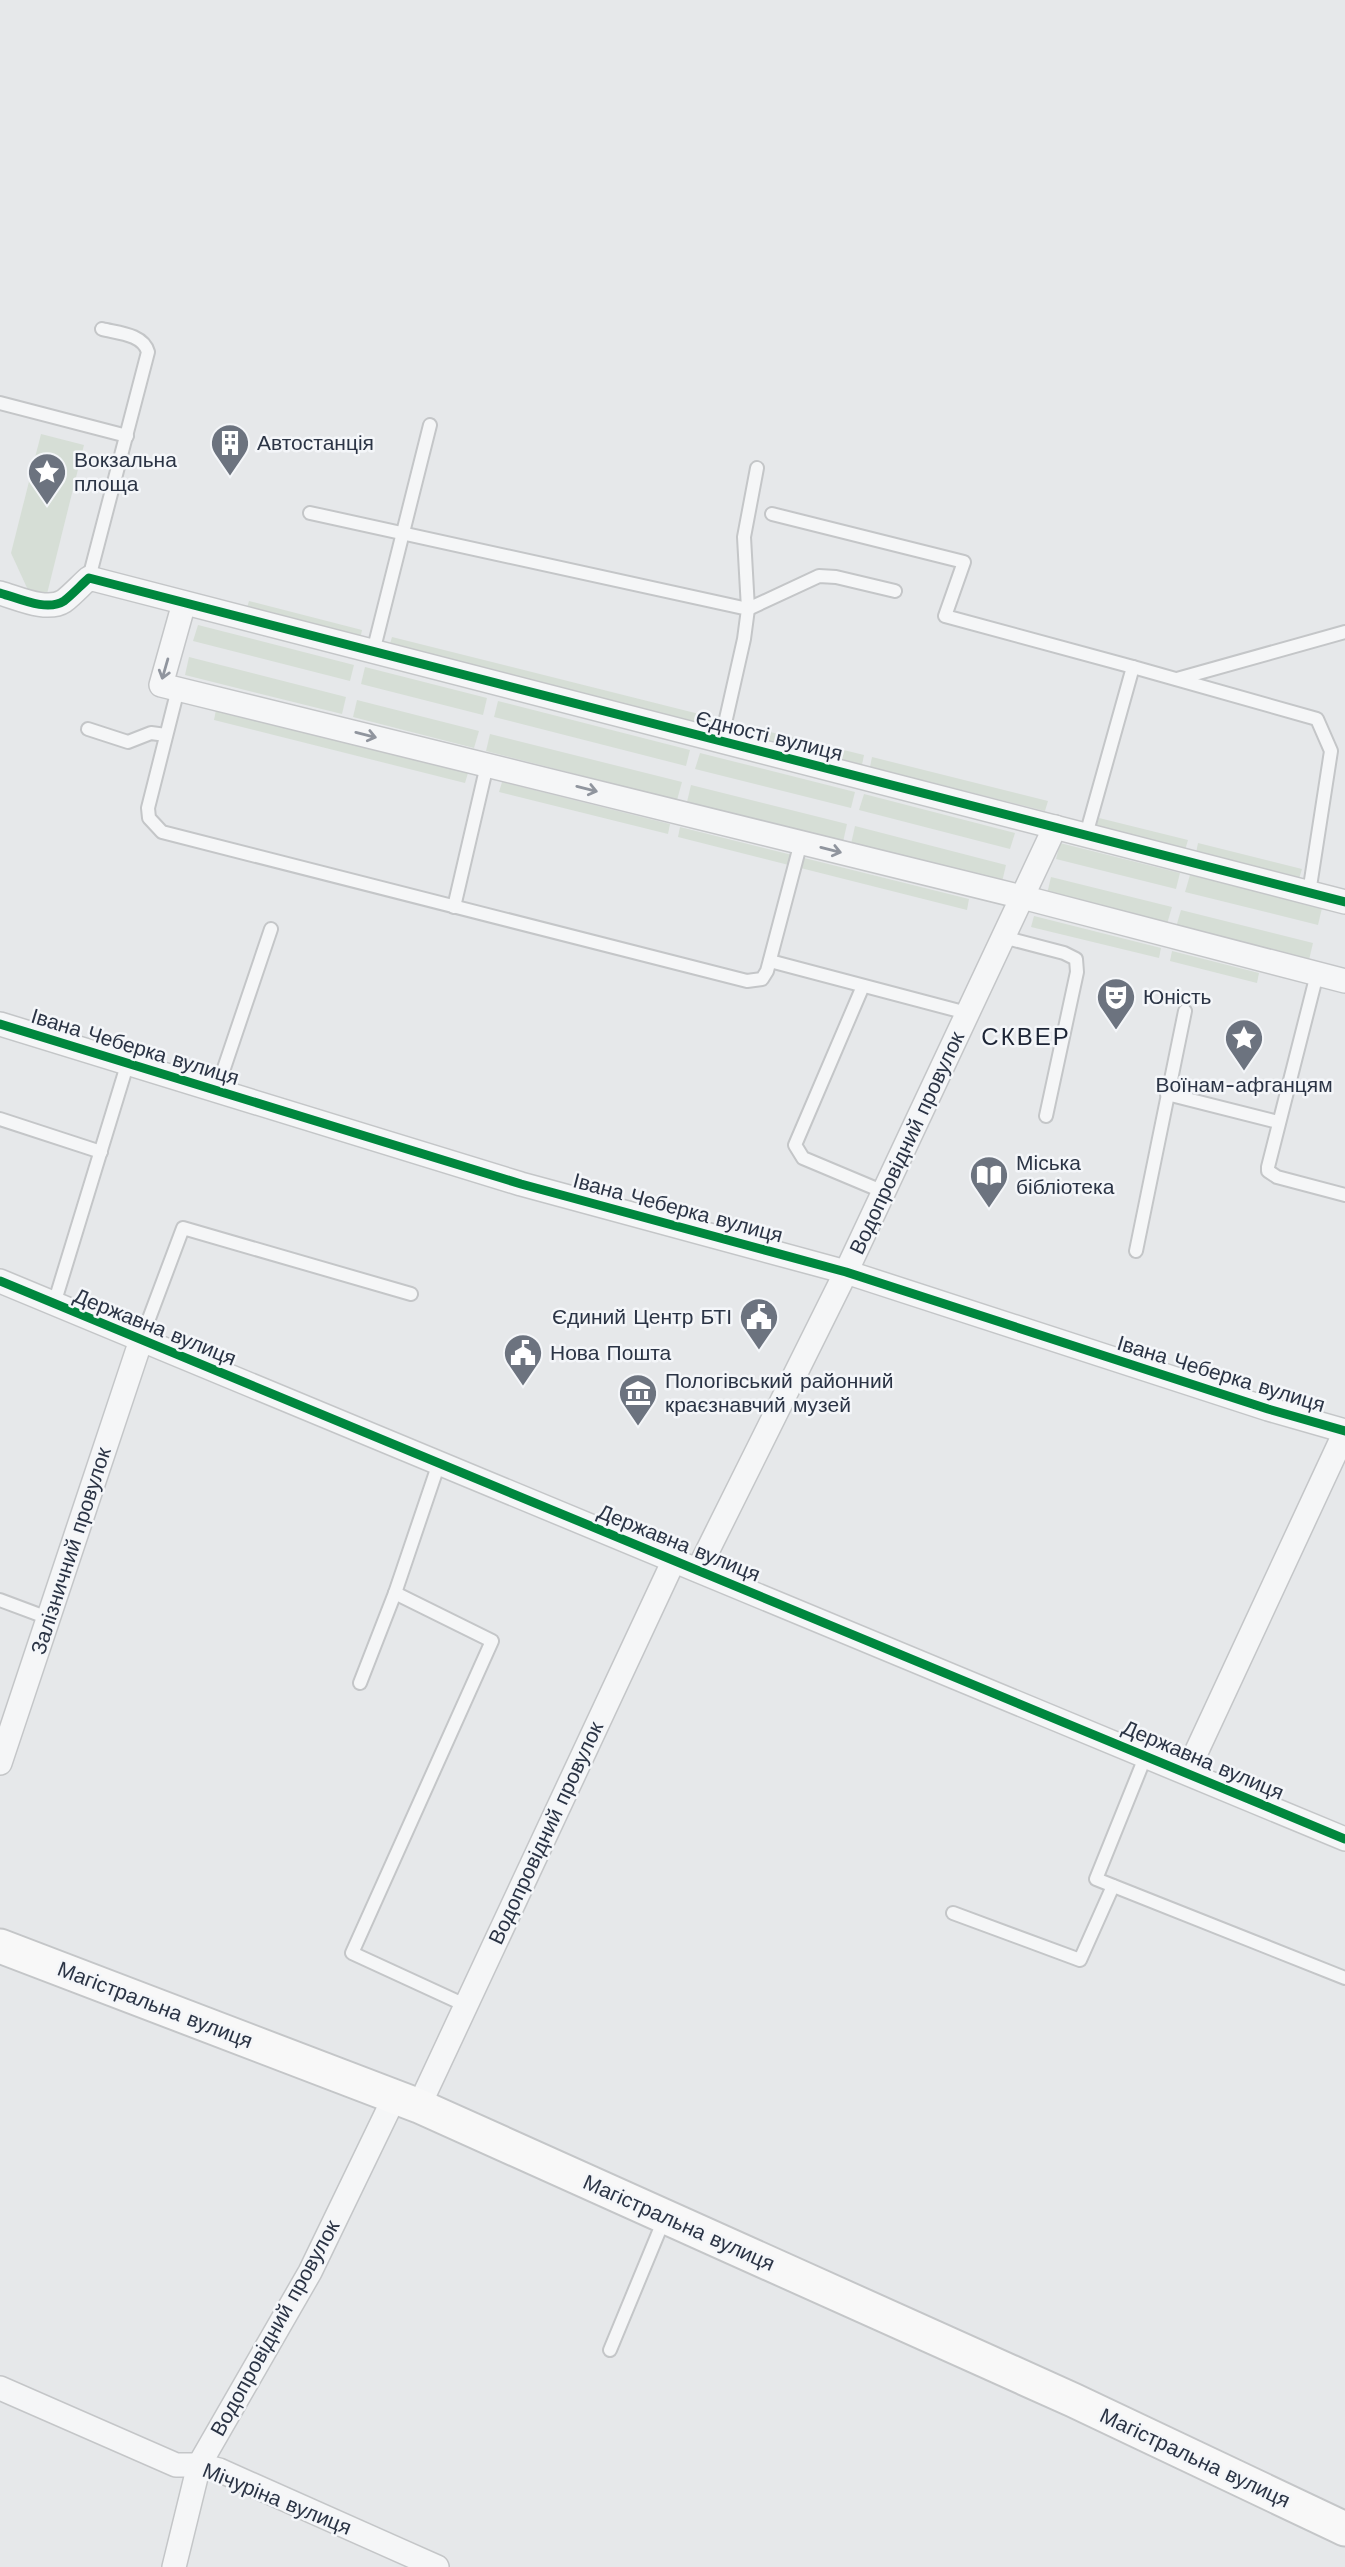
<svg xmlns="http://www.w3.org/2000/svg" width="1345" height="2567" font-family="'Work Sans',sans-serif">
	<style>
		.green { fill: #d6ded6 }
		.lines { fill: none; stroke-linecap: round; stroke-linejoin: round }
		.lane-casing { stroke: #c4c6c8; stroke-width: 16 }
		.street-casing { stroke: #c4c6c8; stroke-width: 26 }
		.secondary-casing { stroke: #c4c6c8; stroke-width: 37 }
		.lane { stroke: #f5f6f7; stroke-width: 12 }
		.street { stroke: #f5f6f7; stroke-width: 23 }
		.secondary { stroke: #f8f8f8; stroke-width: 33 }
		.cycleway-casing { stroke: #f4f6f9; stroke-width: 13 }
		.cycleway { stroke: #00873e; stroke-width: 9 }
		.oneway { stroke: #90959e }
		.labels { text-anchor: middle; stroke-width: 5; stroke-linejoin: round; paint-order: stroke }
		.poi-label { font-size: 21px; fill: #2b3445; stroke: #f4f6f9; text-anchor: start }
		.street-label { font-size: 21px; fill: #2b3445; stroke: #f4f6f9 }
		.quarter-label { font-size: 24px; letter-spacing: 2px; fill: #1d2536; stroke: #f4f6f9 }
	</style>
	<rect width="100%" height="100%" fill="#e6e8ea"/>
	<!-- green -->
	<g class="green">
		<polygon points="41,434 84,445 47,594 28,590 11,553"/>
		<polygon points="249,601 362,630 360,640 246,611"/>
		<polygon points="198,625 354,665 350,681 193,641"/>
		<polygon points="392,637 719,719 717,729 389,647"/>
		<polygon points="189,657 346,697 342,714 185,675"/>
		<polygon points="365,667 487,698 483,715 361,684"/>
		<polygon points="357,700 479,731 474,748 353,717"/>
		<polygon points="498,701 690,750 686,766 494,717"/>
		<polygon points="216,710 468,773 465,783 214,720"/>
		<polygon points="762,730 864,755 862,765 760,740"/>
		<polygon points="490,734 682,782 677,800 486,751"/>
		<polygon points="700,753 855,792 851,808 695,769"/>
		<polygon points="872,757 1048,801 1045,811 870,767"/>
		<polygon points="502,782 670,824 668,834 499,792"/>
		<polygon points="691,785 847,824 843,842 687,802"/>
		<polygon points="864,794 1015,833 1010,849 859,810"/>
		<polygon points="1099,818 1188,840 1185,850 1096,828"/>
		<polygon points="855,826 1006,865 1002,882 851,844"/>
		<polygon points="680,827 969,899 967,910 678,837"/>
		<polygon points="1060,843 1180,873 1176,889 1056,859"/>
		<polygon points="1198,843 1302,869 1299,879 1196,853"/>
		<polygon points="1190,875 1322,908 1318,925 1185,892"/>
		<polygon points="1051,877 1172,907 1167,924 1047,894"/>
		<polygon points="1181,910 1313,943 1309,960 1176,927"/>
		<polygon points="1034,916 1161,948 1159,958 1031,927"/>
		<polygon points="1172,951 1259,973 1257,983 1170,961"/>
	</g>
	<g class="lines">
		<!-- lane casing -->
		<g class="lane-casing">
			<g id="lane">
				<polyline points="0,403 127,436"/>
				<polyline points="757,468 744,537 748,609 819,576 836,577 895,591"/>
				<polyline points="310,513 748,609 744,639 721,741"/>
				<polyline points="772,514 964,562 945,616 1133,667 1086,835"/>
				<path d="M89,578L148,352C143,334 118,333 102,329"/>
				<polyline points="373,652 430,425"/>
				<polyline points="1133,667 1317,719 1331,751 1309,893"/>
				<polyline points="1177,679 1345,632"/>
				<polyline points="178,689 148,808 149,818 162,832 747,981 762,979 767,971 801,842"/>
				<polyline points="88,729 128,742 151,733 166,735"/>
				<polyline points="454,907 487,765"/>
				<polyline points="1003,937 1064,953 1076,959 1077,972 1046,1116"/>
				<polyline points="770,961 967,1013"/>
				<polyline points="1317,974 1268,1167 1268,1171 1277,1177 1345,1195"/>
				<polyline points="863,986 795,1145 803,1158 884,1192"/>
				<polyline points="217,1089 271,929"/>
				<polyline points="1167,1094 1278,1122"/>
				<polyline points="0,1119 101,1152"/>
				<polyline points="1136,1251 1185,1011"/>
				<polyline points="54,1304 128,1062"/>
				<polyline points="141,1340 183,1228 411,1294"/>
				<polyline points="395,1593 492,1641 352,1953 465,2005"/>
				<polyline points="0,1600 48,1618"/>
				<polyline points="360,1683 395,1593 439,1463"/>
				<polyline points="1146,1755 1096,1879 1345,1978"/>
				<polyline points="953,1913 1080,1960 1113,1886"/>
				<polyline points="610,2350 665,2217"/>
			</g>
		</g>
		<!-- street casing -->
		<g class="street-casing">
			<g id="street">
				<path d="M0,593C18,598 47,612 64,601C73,594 81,585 89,578L1345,902"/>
				<polyline points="184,603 161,685 1022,897 1345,981"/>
				<polyline points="0,1024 521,1184 846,1272 1268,1409 1345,1431"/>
				<polyline points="0,1281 1345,1839"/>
				<polyline points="698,1570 846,1272 1055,827"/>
				<polyline points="0,1763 141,1340"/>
				<polyline points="1187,1772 1345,1432"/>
				<polyline points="419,2106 674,1560"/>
				<polyline points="0,2388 176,2465 199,2465 219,2470 437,2567"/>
				<polyline points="174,2567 199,2465 310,2272 395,2096"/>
			</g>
		</g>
		<!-- secondary casing -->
		<g class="secondary-casing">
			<polyline id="secondary" points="0,1946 419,2106 1073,2400 1345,2529"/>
		</g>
		<!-- lane -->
		<use href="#lane" class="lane"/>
		<!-- street -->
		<use href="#street" class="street"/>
		<!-- secondary -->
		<use href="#secondary" class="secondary"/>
		<!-- cycleway casing -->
		<g class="cycleway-casing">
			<g id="cycleway">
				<path d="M0,593C18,598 47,612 64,601C73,594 81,585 89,578L1345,902"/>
				<polyline points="0,1024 521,1184 846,1272 1268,1409 1345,1431"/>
				<polyline points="0,1281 1345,1839"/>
			</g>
		</g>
		<!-- cycleway -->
		<use href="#cycleway" class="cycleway"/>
	</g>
	<!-- one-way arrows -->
	<defs><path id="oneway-shaft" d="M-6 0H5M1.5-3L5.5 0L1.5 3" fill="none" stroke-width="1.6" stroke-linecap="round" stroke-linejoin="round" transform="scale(1.75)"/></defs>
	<g class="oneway">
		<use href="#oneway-shaft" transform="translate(165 669) rotate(106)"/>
		<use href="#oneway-shaft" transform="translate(366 735) rotate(14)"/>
		<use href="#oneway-shaft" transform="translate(587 789) rotate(14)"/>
		<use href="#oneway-shaft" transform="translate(831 850) rotate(14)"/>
	</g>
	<!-- icons -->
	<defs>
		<g id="building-pin" transform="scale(2.0125)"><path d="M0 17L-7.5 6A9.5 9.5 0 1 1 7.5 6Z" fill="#6c737f" stroke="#f4f6f9"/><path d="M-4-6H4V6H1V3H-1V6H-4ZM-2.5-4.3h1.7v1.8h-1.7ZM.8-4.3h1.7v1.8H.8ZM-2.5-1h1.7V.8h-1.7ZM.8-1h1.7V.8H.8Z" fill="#fff"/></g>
		<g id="sight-pin" transform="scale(2.0125)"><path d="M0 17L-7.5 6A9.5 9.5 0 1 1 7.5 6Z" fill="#6c737f" stroke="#f4f6f9"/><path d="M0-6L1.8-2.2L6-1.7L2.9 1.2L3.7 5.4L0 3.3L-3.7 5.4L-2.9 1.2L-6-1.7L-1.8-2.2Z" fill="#fff"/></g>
		<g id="theatre-pin" transform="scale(2.0125)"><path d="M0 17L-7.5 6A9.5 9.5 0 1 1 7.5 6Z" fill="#6c737f" stroke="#f4f6f9"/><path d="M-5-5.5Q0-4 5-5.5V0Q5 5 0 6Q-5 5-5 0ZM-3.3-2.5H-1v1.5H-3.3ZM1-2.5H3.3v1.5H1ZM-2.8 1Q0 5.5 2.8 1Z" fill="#fff"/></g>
		<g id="library-pin" transform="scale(2.0125)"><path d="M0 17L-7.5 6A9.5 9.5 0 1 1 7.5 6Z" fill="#6c737f" stroke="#f4f6f9"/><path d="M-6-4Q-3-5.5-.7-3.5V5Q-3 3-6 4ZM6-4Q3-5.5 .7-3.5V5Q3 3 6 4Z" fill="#fff"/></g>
		<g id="civic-pin" transform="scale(2.0125)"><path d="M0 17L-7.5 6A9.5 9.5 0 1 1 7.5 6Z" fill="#6c737f" stroke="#f4f6f9"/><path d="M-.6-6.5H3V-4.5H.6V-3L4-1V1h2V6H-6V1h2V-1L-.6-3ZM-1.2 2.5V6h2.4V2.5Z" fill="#fff"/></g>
		<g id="museum-pin" transform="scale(2.0125)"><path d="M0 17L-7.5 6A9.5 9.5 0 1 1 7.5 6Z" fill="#6c737f" stroke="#f4f6f9"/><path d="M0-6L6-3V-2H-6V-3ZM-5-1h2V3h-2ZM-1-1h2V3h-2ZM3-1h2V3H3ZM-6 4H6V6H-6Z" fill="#fff"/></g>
	</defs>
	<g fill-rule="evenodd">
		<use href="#building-pin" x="230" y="443"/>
		<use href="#sight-pin" x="47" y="472"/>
		<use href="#theatre-pin" x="1116" y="997"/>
		<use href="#sight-pin" x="1244" y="1038"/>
		<use href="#library-pin" x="989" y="1175"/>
		<use href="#civic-pin" x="759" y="1317"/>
		<use href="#civic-pin" x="523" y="1353"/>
		<use href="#museum-pin" x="638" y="1393"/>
	</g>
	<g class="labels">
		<!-- poi labels -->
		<g class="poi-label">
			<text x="257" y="450">Автостанція</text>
			<text x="74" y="467">Вокзальна<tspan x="74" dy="24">площа</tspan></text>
			<text x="1143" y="1004">Юність</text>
			<text x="1244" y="1092" text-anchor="middle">Воїнам-афганцям</text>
			<text x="1016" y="1170">Міська<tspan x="1016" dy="24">бібліотека</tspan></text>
			<text x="732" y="1324" text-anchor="end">Єдиний Центр БТІ</text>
			<text x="550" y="1360">Нова Пошта</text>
			<text x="665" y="1388">Пологівський районний<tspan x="665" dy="24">краєзнавчий музей</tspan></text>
		</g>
		<!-- street labels -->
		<g class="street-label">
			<text transform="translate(769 736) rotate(14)" y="7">Єдності вулиця</text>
			<text transform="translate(135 1047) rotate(17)" y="7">Івана Чеберка вулиця</text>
			<text transform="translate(907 1143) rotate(-65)" y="7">Водопровідний провулок</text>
			<text transform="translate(678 1208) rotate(15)" y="7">Івана Чеберка вулиця</text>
			<text transform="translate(155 1327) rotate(22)" y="7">Державна вулиця</text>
			<text transform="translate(1221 1374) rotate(17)" y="7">Івана Чеберка вулиця</text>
			<text transform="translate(679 1543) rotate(22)" y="7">Державна вулиця</text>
			<text transform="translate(71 1551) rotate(-72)" y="7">Залізничний провулок</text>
			<text transform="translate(1203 1760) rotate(23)" y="7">Державна вулиця</text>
			<text transform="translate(546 1833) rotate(-65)" y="7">Водопровідний провулок</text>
			<text transform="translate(155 2005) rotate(21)" y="7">Магістральна вулиця</text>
			<text transform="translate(679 2223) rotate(24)" y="7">Магістральна вулиця</text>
			<text transform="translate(275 2328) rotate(-61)" y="7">Водопровідний провулок</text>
			<text transform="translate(1195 2458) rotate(25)" y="7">Магістральна вулиця</text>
			<text transform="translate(277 2499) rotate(22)" y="7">Мічуріна вулиця</text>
		</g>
		<!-- quarter labels -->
		<g class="quarter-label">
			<text x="1026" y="1045">СКВЕР</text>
		</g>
	</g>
</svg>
